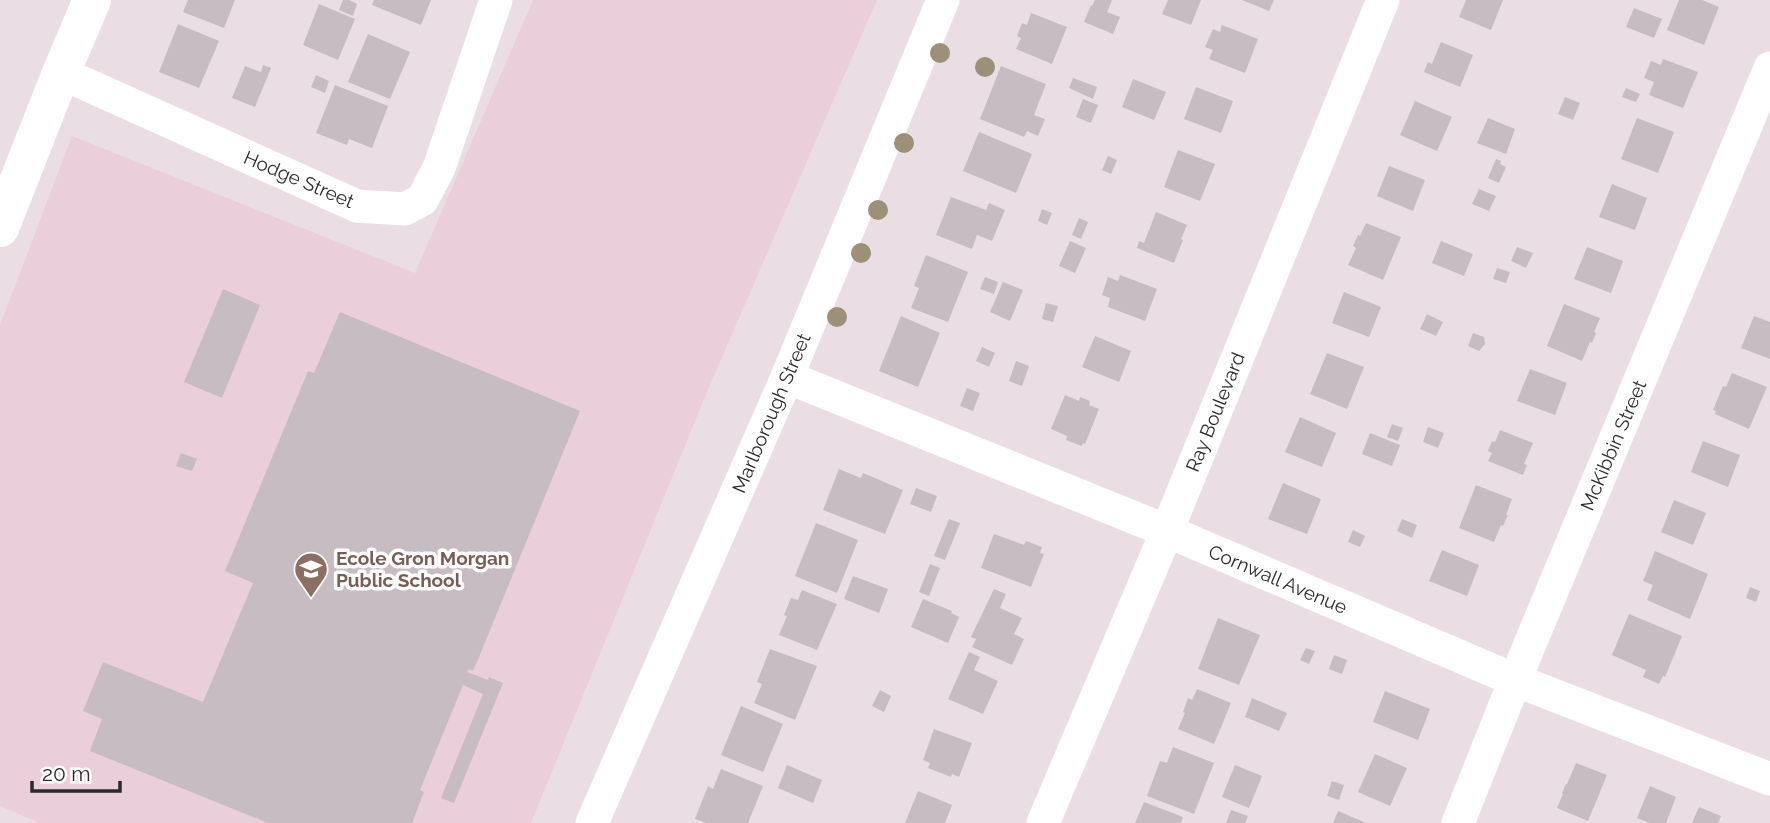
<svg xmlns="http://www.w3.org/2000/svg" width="1770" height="823" font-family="Raleway,sans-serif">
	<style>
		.education { fill: #eacfda }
		.building { fill: #c6bcc1 }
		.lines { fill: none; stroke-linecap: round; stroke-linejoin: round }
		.minor { stroke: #fff; stroke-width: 33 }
		.tertiary { stroke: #fff; stroke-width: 38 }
		.tree { fill: #9e8f79 }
		.labels { text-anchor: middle; stroke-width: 7; stroke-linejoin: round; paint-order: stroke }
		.street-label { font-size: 19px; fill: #2a2a2a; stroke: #fff }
		.education-label { font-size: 19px; font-weight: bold; fill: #785e54; stroke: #fff; text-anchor: start }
	</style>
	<rect width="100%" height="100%" fill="#eadee4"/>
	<!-- education -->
	<polygon class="education" points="533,0 877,0 707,392 531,823 40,823 0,806 0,325 72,136 415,273"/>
	<!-- building -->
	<g class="building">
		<polygon points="188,0 235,0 224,28 183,12"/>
		<polygon points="343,0 349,0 357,4 353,16 339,10"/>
		<polygon points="374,0 431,0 421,25 372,5"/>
		<polygon points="1095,0 1112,0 1107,12 1120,17 1113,34 1084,22 1091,5 1092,6"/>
		<polygon points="1168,0 1201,0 1191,25 1162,14"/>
		<polygon points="1242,0 1274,0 1269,11"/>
		<polygon points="1466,0 1503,0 1491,30 1459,17"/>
		<polygon points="1679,0 1702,0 1719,7 1704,45 1667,30"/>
		<polygon points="319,4 355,19 338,60 303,45"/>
		<polygon points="1634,8 1662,19 1654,38 1626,27"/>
		<polygon points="1031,13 1067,27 1052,64 1016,49 1021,38 1017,36 1022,23 1027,25"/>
		<polygon points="178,24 219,41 199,88 159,72"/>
		<polygon points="1222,25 1258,39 1245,73 1209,59 1213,50 1205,47 1213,29 1220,32"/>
		<polygon points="368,34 410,52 390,99 348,82"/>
		<polygon points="1441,42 1473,55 1460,87 1424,72 1428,62 1432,64"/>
		<polygon points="1663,59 1698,72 1683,108 1649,95 1654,82 1644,78 1651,61 1661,65"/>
		<polygon points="263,65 271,68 255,107 232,98 245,66 261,72"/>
		<polygon points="1001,66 1046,84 1034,115 1045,119 1038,136 1027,131 1024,137 980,119"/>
		<polygon points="316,75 329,81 325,93 311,87"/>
		<polygon points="1073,78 1097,87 1093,99 1069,88"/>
		<polygon points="1133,79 1166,92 1154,120 1122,107"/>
		<polygon points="335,85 388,106 372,148 349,139 347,145 316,133"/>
		<polygon points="1196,87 1233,101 1221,133 1184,119"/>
		<polygon points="1626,88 1640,94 1636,102 1622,97"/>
		<polygon points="1565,97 1580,103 1573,120 1558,114"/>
		<polygon points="1083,99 1098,105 1091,123 1076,117"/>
		<polygon points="1415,101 1452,117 1437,151 1400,135"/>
		<polygon points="1488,118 1515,129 1506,154 1477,143"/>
		<polygon points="1637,118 1674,132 1658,173 1621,159"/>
		<polygon points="979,132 1032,154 1016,193 963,171"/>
		<polygon points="1178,150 1215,164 1200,201 1164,187"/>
		<polygon points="1108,156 1117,160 1111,174 1102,170"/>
		<polygon points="1496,159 1501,161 1500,164 1506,167 1499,183 1488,178"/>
		<polygon points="1389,166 1425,180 1413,211 1377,196"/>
		<polygon points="1612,184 1647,198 1635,230 1599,217"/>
		<polygon points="1479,189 1496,196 1489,211 1472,204"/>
		<polygon points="951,197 986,210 989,203 1005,210 992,241 977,235 972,249 936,235"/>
		<polygon points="1042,209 1052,213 1047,225 1038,221"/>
		<polygon points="1156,212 1187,225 1181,239 1183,240 1174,263 1137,248 1139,241 1144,243"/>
		<polygon points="1079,218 1088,222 1081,239 1072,235"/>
		<polygon points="1366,223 1401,237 1383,280 1348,265 1356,248 1353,246 1358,235 1360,236"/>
		<polygon points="1070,241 1086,248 1075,273 1059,266"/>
		<polygon points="1441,241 1473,254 1464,276 1432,263"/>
		<polygon points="1517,247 1533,253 1526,268 1511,261"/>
		<polygon points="1587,247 1623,261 1611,293 1574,279"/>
		<polygon points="926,255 968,272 948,322 911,308 919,288 914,286"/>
		<polygon points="1497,268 1510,272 1506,283 1493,279"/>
		<polygon points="1120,275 1157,289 1145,321 1108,307 1110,298 1102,295 1108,277 1118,281"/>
		<polygon points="985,277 998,282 994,294 980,289"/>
		<polygon points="1003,282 1023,290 1010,321 990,312"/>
		<polygon points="223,289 260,305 222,398 184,382"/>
		<polygon points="1344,292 1381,307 1369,337 1332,323"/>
		<polygon points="1046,303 1058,306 1053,322 1042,319"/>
		<polygon points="1564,304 1600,318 1594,332 1596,333 1592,343 1590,342 1582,361 1547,346"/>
		<polygon points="340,312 580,411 479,657 473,671 469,669 467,672 488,680 489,677 503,683 454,803 441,798 483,694 463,685 420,790 424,792 412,823 268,823 90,751 102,719 83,711 103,662 203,702 253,583 225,571 308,371 314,373"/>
		<polygon points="1427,314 1443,322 1436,336 1420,329"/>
		<polygon points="901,316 940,333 918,387 879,371"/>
		<polygon points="1754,316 1770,322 1770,359 1741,348"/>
		<polygon points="1473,333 1484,337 1485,344 1479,351 1468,346"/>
		<polygon points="1095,336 1131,351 1119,382 1082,367"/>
		<polygon points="982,347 995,353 989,367 976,361"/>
		<polygon points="1327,353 1364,367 1347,409 1310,394"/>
		<polygon points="1016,361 1029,366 1022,386 1009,381"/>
		<polygon points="1530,369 1567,383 1555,415 1517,401"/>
		<polygon points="1732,373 1767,387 1749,429 1715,414 1716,411 1713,410 1723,386 1726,387"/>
		<polygon points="967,388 980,393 973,411 960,406"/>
		<polygon points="1065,395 1079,401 1080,397 1090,401 1089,405 1099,409 1085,444 1083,443 1082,446 1066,440 1067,436 1051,429"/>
		<polygon points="1300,417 1336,433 1322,467 1285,452"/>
		<polygon points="1392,424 1403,428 1398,441 1387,437"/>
		<polygon points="1428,427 1444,433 1438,448 1423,442"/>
		<polygon points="1500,430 1533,443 1524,464 1527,465 1523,475 1488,461 1492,453 1488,451 1492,441 1495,442"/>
		<polygon points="1370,433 1400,445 1392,466 1362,454"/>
		<polygon points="1703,441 1740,455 1728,487 1691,472"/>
		<polygon points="181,453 197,459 192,471 176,466"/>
		<polygon points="839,469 861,478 863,473 903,490 885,534 823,510"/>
		<polygon points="1283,483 1321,499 1307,534 1268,519"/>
		<polygon points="1476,485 1512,499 1506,515 1508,515 1503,526 1501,525 1494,542 1459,528"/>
		<polygon points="916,488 937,496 931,512 910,504"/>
		<polygon points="1674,500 1706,513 1693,545 1661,532"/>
		<polygon points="949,519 960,523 945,560 934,556"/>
		<polygon points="1402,519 1417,525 1412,538 1397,531"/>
		<polygon points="816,523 858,540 837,593 795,576"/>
		<polygon points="1353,530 1365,536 1360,547 1348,542"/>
		<polygon points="994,534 1024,545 1026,541 1042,547 1040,553 1044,554 1031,587 981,568"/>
		<polygon points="1442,550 1479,565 1467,596 1429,581"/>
		<polygon points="1655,551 1708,574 1690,619 1647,600 1653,585 1643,581"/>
		<polygon points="930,564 940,568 929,596 919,592"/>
		<polygon points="853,576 888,589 879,613 844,599"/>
		<polygon points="1750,587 1760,591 1756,602 1746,598"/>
		<polygon points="994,589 1006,594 1000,608 1022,618 1014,634 1024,639 1012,665 972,647 976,639 971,637"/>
		<polygon points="802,590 837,604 817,650 779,635 787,616 784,615 791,598 798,600"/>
		<polygon points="923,599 952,611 951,613 959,617 948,643 911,627"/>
		<polygon points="1629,614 1682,636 1665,677 1663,676 1659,684 1643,677 1646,670 1612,655"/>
		<polygon points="1218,618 1260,635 1239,685 1198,669"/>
		<polygon points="1306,648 1315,651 1309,664 1300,660"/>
		<polygon points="770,649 817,666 795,720 754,703 762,684 757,682"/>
		<polygon points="969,652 980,657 974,670 998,681 983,714 948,699"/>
		<polygon points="1334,655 1347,660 1342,674 1329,669"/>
		<polygon points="1197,689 1231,703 1214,744 1178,729 1185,713 1183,712 1188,698 1192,700"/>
		<polygon points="880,690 891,696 884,712 872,706"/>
		<polygon points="1385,691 1430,709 1418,740 1373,722"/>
		<polygon points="1252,698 1287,713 1279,731 1245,717"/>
		<polygon points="741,706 783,724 763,772 721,755"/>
		<polygon points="934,729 972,743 959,777 952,774 951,777 928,768 930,763 923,760"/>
		<polygon points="1173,747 1214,763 1194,814 1147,796 1160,761 1167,763"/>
		<polygon points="1375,754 1407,768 1390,806 1358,792"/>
		<polygon points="1576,763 1607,775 1588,821 1557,808 1563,794 1562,793 1566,784 1567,784"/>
		<polygon points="787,765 822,780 813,803 778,788"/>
		<polygon points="1235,765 1262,776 1249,808 1222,797"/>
		<polygon points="721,769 763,786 748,823 706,823 695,819 708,786 713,789"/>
		<polygon points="1332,781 1344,785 1339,800 1327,796"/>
		<polygon points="1650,786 1676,797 1666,823 1649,823 1637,818"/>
		<polygon points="918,791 952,805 945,823 905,823"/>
		<polygon points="1144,802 1183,817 1181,823 1135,823"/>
		<polygon points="1699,807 1721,816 1718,823 1692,823"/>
		<polygon points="1231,810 1248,816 1245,823 1226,823"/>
		<polygon points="1338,811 1366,823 1333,823"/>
	</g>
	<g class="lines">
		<!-- minor -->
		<g class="minor">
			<polyline points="61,73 357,206 405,209 422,200 439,168 496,0"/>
			<polyline points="787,377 1167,531 1515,680 1770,779"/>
			<polyline points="592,823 787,377 943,0"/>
			<polyline points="1043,823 1167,531 1383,0"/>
			<polyline points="1458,823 1515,680 1770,68"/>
		</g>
		<!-- tertiary -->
		<polyline class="tertiary" points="0,228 61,73 92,0"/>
	</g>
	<!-- trees -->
	<g class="tree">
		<circle cx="940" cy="53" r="10"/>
		<circle cx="985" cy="67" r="10"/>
		<circle cx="904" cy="143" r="10"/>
		<circle cx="878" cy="210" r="10"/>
		<circle cx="861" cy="253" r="10"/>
		<circle cx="837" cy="317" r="10"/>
	</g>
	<!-- icons -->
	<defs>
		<g id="school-pin" transform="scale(1.75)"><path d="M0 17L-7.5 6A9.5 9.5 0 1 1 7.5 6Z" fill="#8d6e63" stroke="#fff"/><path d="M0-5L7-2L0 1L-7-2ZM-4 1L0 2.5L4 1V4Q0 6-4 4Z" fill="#fff"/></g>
	</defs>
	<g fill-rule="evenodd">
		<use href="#school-pin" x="311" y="569"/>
	</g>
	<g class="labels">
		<!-- street labels -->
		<g class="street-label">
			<text transform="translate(299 179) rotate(23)" y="7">Hodge Street</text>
			<text transform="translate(1215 412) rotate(-68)" y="7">Ray Boulevard</text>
			<text transform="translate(771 413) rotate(-67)" y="7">Marlborough Street</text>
			<text transform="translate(1613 445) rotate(-67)" y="7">McKibbin Street</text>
			<text transform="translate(1278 579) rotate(23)" y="7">Cornwall Avenue</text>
		</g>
		<!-- education labels -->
		<g class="education-label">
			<text x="336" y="565">Ecole Gron Morgan<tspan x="336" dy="22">Public School</tspan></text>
		</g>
	</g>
	<!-- scale -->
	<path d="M32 781v10h88v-10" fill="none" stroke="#2a2a2a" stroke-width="3.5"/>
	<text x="42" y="781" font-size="21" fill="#2a2a2a" stroke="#ffffff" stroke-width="5" paint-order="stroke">20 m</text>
</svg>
